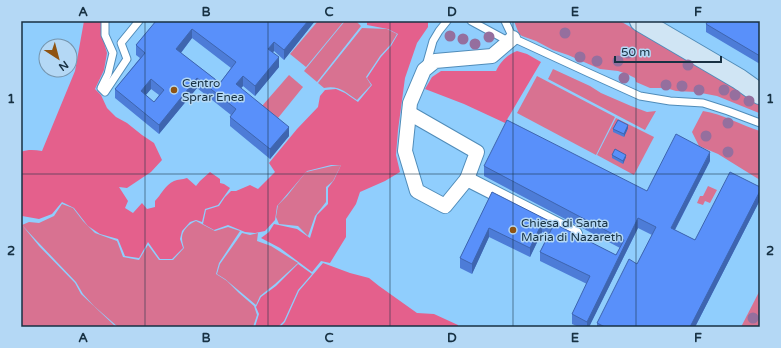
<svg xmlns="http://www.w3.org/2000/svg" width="781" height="348" font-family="'Varela Round',sans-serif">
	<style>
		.green { fill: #d87291 }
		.forest { fill: #e4608c }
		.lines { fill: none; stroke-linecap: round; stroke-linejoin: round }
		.service-casing { stroke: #508cb9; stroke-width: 9 }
		.minor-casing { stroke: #508cb9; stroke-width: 16 }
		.secondary-casing { stroke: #508cb9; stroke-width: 22 }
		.service { stroke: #fff; stroke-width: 7 }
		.minor { stroke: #fff; stroke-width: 14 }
		.secondary { stroke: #d0e5f4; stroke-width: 20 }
		.tree { fill: #956f9e }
		.wall { fill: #4d7cd7; fill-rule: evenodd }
		.shaded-wall { fill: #3e65af }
		.building { fill: #5990fa; stroke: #3e65af; fill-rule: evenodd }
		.grid { fill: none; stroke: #173143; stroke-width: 1; stroke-opacity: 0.55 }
		.poi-dot { fill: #8f5412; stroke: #b4d8f5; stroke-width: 1.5 }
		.labels { text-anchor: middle; stroke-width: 3; stroke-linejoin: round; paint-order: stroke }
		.poi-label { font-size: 12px; fill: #173143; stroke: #b4d8f5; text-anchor: start }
		.neatline { fill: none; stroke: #173143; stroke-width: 1.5 }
		.grid-label { font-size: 13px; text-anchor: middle; font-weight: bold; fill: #173143 }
	</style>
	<rect width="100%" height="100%" fill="#90cefd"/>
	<!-- green -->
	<g class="green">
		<polygon points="318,21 344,21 306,67 290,54"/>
		<polygon points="345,21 356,21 361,26 317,82 304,71"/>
		<polygon points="514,21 620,21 672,51 760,99 760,117 758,116 759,113 717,96 696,92 676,91 666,88 650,88 636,82 635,78 629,75 618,71 600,69 568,55 553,50 536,41 522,36 519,34"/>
		<path d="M362,28L387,29L397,34L391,44L380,56L366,77L371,85L357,100C345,92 339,85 324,88L318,83Z"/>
		<polygon points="553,69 590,86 601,93 631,106 647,112 656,111 645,130 548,79"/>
		<polygon points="289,75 303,87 278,118 262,106"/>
		<polygon points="537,76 615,117 596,155 517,113"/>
		<path d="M703,111C723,114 740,125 760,131V180L718,154L699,146L692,132Z"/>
		<polygon points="616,118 654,137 634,175 597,155"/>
		<polygon points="341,165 333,181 326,187 326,202 315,216 308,236 298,226 279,224 276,217 278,205 287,196 306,172 332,166"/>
		<polygon points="708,186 717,190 710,203 705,201 703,205 697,203 700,196 703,196"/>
		<path d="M62,204L73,208L83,221L95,233L117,241L123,257L139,260L148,245L159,260H173L184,248C183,245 182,241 182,238C182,230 189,224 196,221L215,231L228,227L240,231L219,263L216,274L227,281L239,293L254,306L257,315L253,327H118L94,306L83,294L76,282L35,239L22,225L39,246L75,283L81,294L116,327H21V224L22,225L29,222L39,223L54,216Z"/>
		<polygon points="242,233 250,235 258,233 257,241 271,246 298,263 275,284 260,296 256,305 225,279 217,274 220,264"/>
		<polygon points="760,290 760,327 741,327"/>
	</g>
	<!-- forest -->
	<g class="forest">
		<path d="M84,21H101L103,39L107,53L104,70L95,89L101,95L107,108L116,117L127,123L142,135L154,143L162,160L151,172L127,188L119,187L128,201L125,208L133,213L142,203L147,209L155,207V201C161,195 165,185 174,181C178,179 182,180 187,178L196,186L200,181L210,172L220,179V183L224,184L230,188L218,205L205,209L202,222L196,220L190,222L182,231L180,239L183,248L172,259H160L148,242L139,258L125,256L118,239L100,234L88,226L74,208L62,202L52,214L39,219L22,216L21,214V152C28,149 35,150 42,151L75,71Z"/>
		<polygon points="367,21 428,21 428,27 417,43 405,78 398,130 396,155 400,172 385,181 360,192 356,204 346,219 346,237 330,263 321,261 312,272 280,248 261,238 269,232 274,224 297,229 310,238 317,215 328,204 328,188 334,180 341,165 331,165 307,171 277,206 275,220 265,231 255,233 245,232 228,225 214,230 203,224 206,210 219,206 225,197 231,191 236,191 250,185 258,189 275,172 269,163 297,129 318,107 320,96 325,90 336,89 345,93 358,102 372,85 367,78 381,57 391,46 398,34 388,29 367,25"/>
		<path d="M517,51L527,54L541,62L505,123L464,104L425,89L432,77L441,71H496C501,61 507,55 517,51Z"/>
		<polygon points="323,263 350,273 369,278 379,286 417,313 434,314 458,325 458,327 280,327 285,322 299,291"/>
		<polygon points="298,264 312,274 298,290 284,321 278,327 255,327 259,314 256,307 261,297 276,286"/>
	</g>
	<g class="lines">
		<!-- service casing -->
		<g class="service-casing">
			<g id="service">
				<polyline points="105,21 105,35 113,53 108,74 101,88 105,92 127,59 121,43 139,21"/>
				<polyline points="471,21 508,41"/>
				<polyline points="505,21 513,38 589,73 640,96 670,101 703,103 728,111 760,123"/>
				<polyline points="426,66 433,41 439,31 447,21"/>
			</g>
		</g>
		<!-- minor casing -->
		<g class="minor-casing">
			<g id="minor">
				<polyline points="513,38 492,56 435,61 424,70 410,103 405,151 417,191 445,206 467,179 575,234"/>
				<polyline points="409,113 477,152 467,179"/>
			</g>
		</g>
		<!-- secondary casing -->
		<g class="secondary-casing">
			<polyline id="secondary" points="640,21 739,79 760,94"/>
		</g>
		<!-- service -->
		<use href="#service" class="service"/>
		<!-- minor -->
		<use href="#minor" class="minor"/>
		<!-- secondary -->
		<use href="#secondary" class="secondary"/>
	</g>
	<!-- trees -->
	<g class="tree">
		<circle cx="565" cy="33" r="5.5"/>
		<circle cx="450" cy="36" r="5.5"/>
		<circle cx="489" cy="37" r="5.5"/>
		<circle cx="463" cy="39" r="5.5"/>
		<circle cx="475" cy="44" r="5.5"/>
		<circle cx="628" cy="53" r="5.5"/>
		<circle cx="580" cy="57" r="5.5"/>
		<circle cx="597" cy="61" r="5.5"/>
		<circle cx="618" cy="61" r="5.5"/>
		<circle cx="688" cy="65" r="5.5"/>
		<circle cx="624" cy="78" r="5.5"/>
		<circle cx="666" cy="85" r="5.5"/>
		<circle cx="682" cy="86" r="5.5"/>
		<circle cx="699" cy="90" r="5.5"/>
		<circle cx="724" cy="90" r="5.5"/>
		<circle cx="735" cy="95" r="5.5"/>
		<circle cx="749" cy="101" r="5.5"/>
		<circle cx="728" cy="123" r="5.5"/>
		<circle cx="706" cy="136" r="5.5"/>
		<circle cx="728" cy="152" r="5.5"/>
		<circle cx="753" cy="318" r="5.5"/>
	</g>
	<!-- wall -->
	<g class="wall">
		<path d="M156,21H315L284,60L274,51L273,52L279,67L255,96L243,86L241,88L289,136L270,159L230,126V117L231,115L197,88L159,134L115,98V89L140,58L136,55V45ZM192,38L231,68L220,83L181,53ZM151,89L159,95L154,102L145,95Z"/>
		<polygon points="760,23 760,64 706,32 706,24"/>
		<polygon points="628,128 624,137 613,132 613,129"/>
		<polygon points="612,155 626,157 623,164 612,158"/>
		<polygon points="710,161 675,230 695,240 760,187 760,200 695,327 597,327 597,323 637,264 652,235 638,228 589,327 579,327 572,324 572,314 587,284 540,261 540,252 548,235 542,232 530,257 489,237 472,274 460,268 460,258 492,192 616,255 620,248 484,176 484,166 647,191"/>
	</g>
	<!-- shaded-wall -->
	<g class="shaded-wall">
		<polygon points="308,21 315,21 284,60 284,50"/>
		<polygon points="192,29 192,38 176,59 176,49"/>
		<polygon points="274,42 274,51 268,58 268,49"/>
		<polygon points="279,57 279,67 255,96 255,86"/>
		<polygon points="243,76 243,86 236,94 236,84"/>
		<polygon points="197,78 197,88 159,134 159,125"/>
		<polygon points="151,79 151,89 141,101 141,91"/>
		<polygon points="628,125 628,128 624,137 624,134"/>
		<polygon points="289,127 289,136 270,159 270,149"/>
		<polygon points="710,152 710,161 671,237 671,228"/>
		<polygon points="626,155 626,157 623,164 623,161"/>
		<polygon points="760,191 760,200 695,327 690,327"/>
		<polygon points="638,218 638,228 589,327 587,327 587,322"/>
		<polygon points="542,223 542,232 530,257 530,248"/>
		<polygon points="489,228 489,237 472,274 472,264"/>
	</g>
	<!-- building -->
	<g class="building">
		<path d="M156,21H308L284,50L274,42L268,49L279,57L255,86L243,76L236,84L289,127L270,149L230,117L236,109L197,78L159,125L115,89L145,53L136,45ZM192,29L236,62L220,83L176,49ZM151,79L164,90L154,102L141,91Z"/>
		<polygon points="708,21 755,21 760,23 760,56 706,24"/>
		<polygon points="507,120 647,191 676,134 710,152 671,228 695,240 730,172 760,187 760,191 690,327 605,327 597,323 629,259 637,264 656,227 638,218 587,322 572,314 590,276 540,252 552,228 542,223 530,248 489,228 472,264 460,258 492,192 616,255 624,240 484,166"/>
		<polygon points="618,120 628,125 624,134 613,129"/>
		<polygon points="615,149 626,155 623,161 612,155"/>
	</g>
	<!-- grid -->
	<path class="grid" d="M145,21V327M268,21V327M390,21V327M513,21V327M636,21V327M21,174H760"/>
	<!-- markers -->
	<g class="poi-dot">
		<circle cx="174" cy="90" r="4"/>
		<circle cx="513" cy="230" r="4"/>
	</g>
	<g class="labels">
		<!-- poi labels -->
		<g class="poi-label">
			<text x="182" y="87">Centro<tspan x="182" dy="14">Sprar Enea</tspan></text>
			<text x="521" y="227">Chiesa di Santa<tspan x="521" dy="14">Maria di Nazareth</tspan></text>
		</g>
	</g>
	<!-- border -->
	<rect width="781" height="348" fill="none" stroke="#b4d8f5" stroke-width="44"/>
	<!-- north arrow -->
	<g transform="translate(58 58) rotate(144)"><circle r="19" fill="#b4d8f5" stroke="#7595ae"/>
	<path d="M0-3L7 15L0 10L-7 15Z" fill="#8f5412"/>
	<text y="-6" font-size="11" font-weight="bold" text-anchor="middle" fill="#173143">N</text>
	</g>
	<!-- scale -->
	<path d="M615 56v6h106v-6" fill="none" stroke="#173143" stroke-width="2"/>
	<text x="621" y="56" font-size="12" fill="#173143" stroke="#b4d8f5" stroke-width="3" paint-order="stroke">50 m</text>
	<rect x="22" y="22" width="737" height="304" class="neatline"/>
	<g class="grid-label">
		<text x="83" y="16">A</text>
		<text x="206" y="16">B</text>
		<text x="329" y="16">C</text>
		<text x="452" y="16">D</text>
		<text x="575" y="16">E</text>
		<text x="698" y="16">F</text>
		<text x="11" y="103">1</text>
		<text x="770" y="103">1</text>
		<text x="11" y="255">2</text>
		<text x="770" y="255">2</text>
		<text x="83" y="342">A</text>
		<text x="206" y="342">B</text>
		<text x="329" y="342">C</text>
		<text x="452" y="342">D</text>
		<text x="575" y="342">E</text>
		<text x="698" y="342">F</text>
	</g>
</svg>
